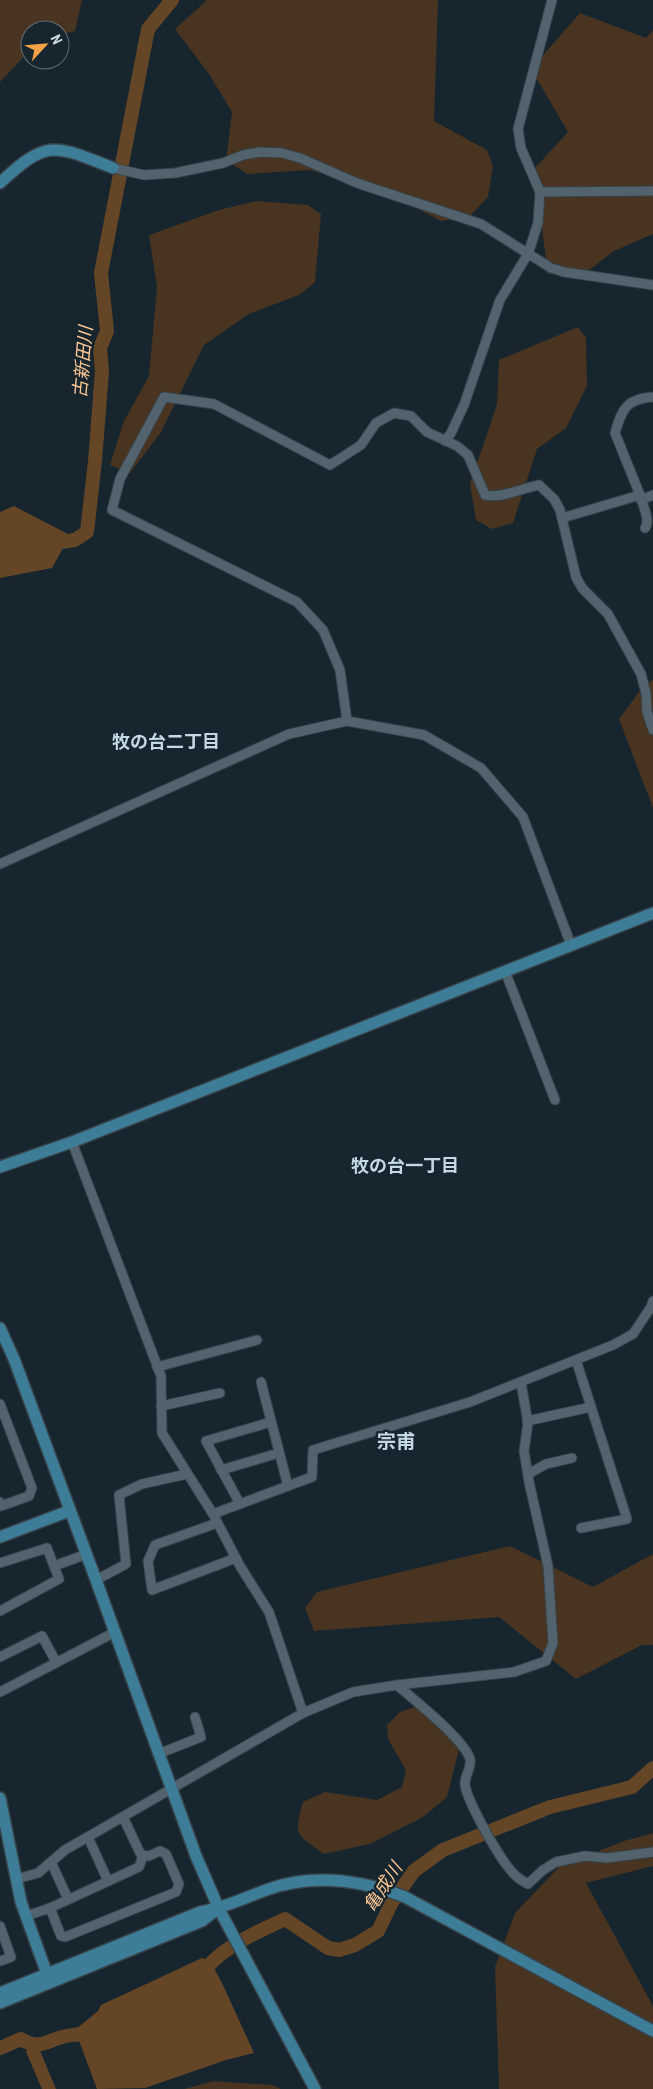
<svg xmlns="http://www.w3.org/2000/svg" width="653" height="2089" font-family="'Roboto Condensed','Noto Sans JP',sans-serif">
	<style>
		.green { fill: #483420 }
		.water { fill: #644627 }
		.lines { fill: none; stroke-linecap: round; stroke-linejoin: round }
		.river { stroke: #644627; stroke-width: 14 }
		.street-casing { stroke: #37434a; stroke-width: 11 }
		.secondary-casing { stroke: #37434a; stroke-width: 14 }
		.street { stroke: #52636d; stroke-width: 9 }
		.secondary { stroke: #3e7d97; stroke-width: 11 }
		.labels { text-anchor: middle; stroke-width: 5; stroke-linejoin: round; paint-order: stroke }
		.water-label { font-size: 18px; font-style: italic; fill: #fec894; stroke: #16252e }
		.neighbourhood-label { font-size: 18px; font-weight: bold; fill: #c4d7e2; stroke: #16252e }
		.quarter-label { font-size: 19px; font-weight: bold; fill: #c4d7e2; stroke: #16252e }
	</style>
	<rect width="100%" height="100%" fill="#16252e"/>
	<!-- green -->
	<g class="green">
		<polygon points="0,0 82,0 75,31 60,35 60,30 30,30 30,50 0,82"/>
		<polygon points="207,0 438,0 434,121 487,150 493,166 488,197 469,217 441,221 375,186 309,170 248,174 226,161 232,112 209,74 175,29"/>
		<polygon points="580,13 646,38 653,30 653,234 614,251 588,271 548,274 534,169 568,132 531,69"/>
		<polygon points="257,201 308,205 321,214 315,282 299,295 249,314 204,345 161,432 130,473 110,465 124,421 149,376 157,287 149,235 219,210"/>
		<polygon points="578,327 586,338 587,386 566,428 537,449 513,523 492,529 476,520 470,484 497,404 499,360"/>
		<polygon points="653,680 653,808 619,719 645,684"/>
		<polygon points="510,1546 593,1587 653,1554 653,1645 642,1645 576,1679 499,1617 314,1631 305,1608 317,1592"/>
		<path d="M418,1706L448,1724L459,1749L447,1797L423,1817L370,1844L324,1854C297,1834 293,1836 303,1802L325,1792L377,1800L402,1787L406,1770L388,1739L387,1725L400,1712Z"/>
		<polygon points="653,1833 653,1866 586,1883 653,2006 653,2089 499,2089 495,1967 515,1913 559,1867 624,1841"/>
		<polygon points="213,2081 272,2085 281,2089 184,2089"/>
	</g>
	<!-- water -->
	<g class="water">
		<polygon points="14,506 68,534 67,541 52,568 0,578 0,512"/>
		<polygon points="202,1958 210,1961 222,1983 254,2053 226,2060 145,2088 97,2089 75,2030 98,2011 101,2005"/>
		<polygon points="31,2045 38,2046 56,2089 42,2089 26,2052"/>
	</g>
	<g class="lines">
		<!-- river -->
		<g class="river">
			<polyline points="48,544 75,540 87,532 95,461 102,371 100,348 107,331 101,273 148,29 172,0"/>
			<path d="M200,1976C220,1947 254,1934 285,1919L328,1948L339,1950L355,1945L378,1931L392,1902L414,1871L443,1850L550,1807L632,1787L653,1768"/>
			<path d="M0,2048L21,2039C40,2051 47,2040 66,2036C75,2034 84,2034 94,2034"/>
		</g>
		<!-- street casing -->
		<g class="street-casing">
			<g id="street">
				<polyline points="113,168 144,175 175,173 223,163 243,155 260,152 282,153 300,158 357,183 481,224 551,268 564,272 653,285"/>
				<polyline points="540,192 653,191"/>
				<polyline points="445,441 451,433 464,405 500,300 528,254 538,223 540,192 521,148 518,129 552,0"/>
				<path d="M640,495C642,504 651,520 645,528"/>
				<polyline points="641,500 653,495"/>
				<path d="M562,518L640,495L615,433C622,409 626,399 653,397"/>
				<path d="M347,721L340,670L323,630L297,602L112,510L120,479L164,397L214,404L330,465L361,445L376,423L394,413L411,416L427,432L457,446L468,455L485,495C500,499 523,488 539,485L554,499L560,510L576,577L582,588L608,614L641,674L646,693L647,712L653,730"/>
				<polyline points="0,864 289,734 347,721 424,735 481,768 523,817 571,945"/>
				<polyline points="505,971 555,1100"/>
				<polyline points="72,1142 161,1376 162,1433 213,1514 240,1566 269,1612 303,1713"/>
				<polyline points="576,1360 627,1519 581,1528"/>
				<polyline points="157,1367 257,1340"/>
				<polyline points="261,1382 288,1486"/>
				<polyline points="0,1404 32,1488 29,1496 1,1506 0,1502"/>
				<polyline points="161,1406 220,1393"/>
				<polyline points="527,1421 591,1407"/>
				<polyline points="221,1470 279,1453"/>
				<polyline points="528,1474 546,1464 572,1458"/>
				<polyline points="240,1504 206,1441 271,1422"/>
				<polyline points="213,1514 312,1477 313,1450 470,1402 613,1345 633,1334 651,1307 653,1301"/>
				<polyline points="217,1523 155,1545 148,1561 152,1590 236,1558"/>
				<polyline points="0,1563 47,1548 59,1579 0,1611"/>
				<polyline points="54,1566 87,1554"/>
				<polyline points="96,1580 126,1564 119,1495 142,1484 187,1474"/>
				<polyline points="0,1657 42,1636 56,1662"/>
				<path d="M397,1685C413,1699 465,1740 470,1759C472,1768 464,1776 465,1785C468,1803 501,1862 515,1875C519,1879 524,1882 528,1884L543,1870L556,1862L585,1856L607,1858L653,1852"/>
				<polyline points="0,1692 115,1632"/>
				<polyline points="158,1754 201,1737 195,1717"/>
				<polyline points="88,1837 108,1881"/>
				<polyline points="51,1862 68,1899"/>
				<polyline points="16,1879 38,1873 65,1850 303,1713 353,1692 397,1685 514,1672 546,1661 553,1643 548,1566 529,1482 524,1451 528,1423 521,1383"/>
				<polyline points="50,1908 61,1936 65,1937 176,1892 179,1884 166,1854 160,1851 149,1856 141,1855 123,1817"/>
				<polyline points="26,1916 50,1908 139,1867 143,1856"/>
				<polyline points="0,1926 11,1957 0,1961"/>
			</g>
		</g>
		<!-- secondary casing -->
		<g class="secondary-casing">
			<g id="secondary">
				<path d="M0,183C48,138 55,145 113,168"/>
				<polyline points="0,1167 72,1142 653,913"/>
				<polyline points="0,1328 14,1359 96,1580 196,1856 219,1909 315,2089"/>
				<polyline points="0,1537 69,1511"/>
				<polyline points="0,1798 21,1902 47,1974"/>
				<path d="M0,1993L200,1912C225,1908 246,1897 269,1889C315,1873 361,1880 405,1897L653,2031"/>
				<polyline points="0,2003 202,1921 215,1911"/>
			</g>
		</g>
		<!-- street -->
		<use href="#street" class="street"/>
		<!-- secondary -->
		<use href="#secondary" class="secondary"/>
	</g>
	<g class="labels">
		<!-- water labels -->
		<g class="water-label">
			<text transform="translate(83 362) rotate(-85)" y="6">古新田川</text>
			<text transform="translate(383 1887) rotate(-57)" y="6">亀成川</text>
		</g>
		<!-- neighbourhood labels -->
		<g class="neighbourhood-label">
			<text x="166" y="748">牧の台二丁目</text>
			<text x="405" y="1172">牧の台一丁目</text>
		</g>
		<!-- quarter labels -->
		<g class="quarter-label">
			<text x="396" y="1448">宗甫</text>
		</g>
	</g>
	<!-- north arrow -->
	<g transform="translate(45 45) rotate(64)"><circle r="24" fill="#16252e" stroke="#606d74"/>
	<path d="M0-4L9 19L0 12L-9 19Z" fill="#f5a246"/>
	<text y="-8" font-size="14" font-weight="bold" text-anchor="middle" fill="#ced8de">N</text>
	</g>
</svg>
